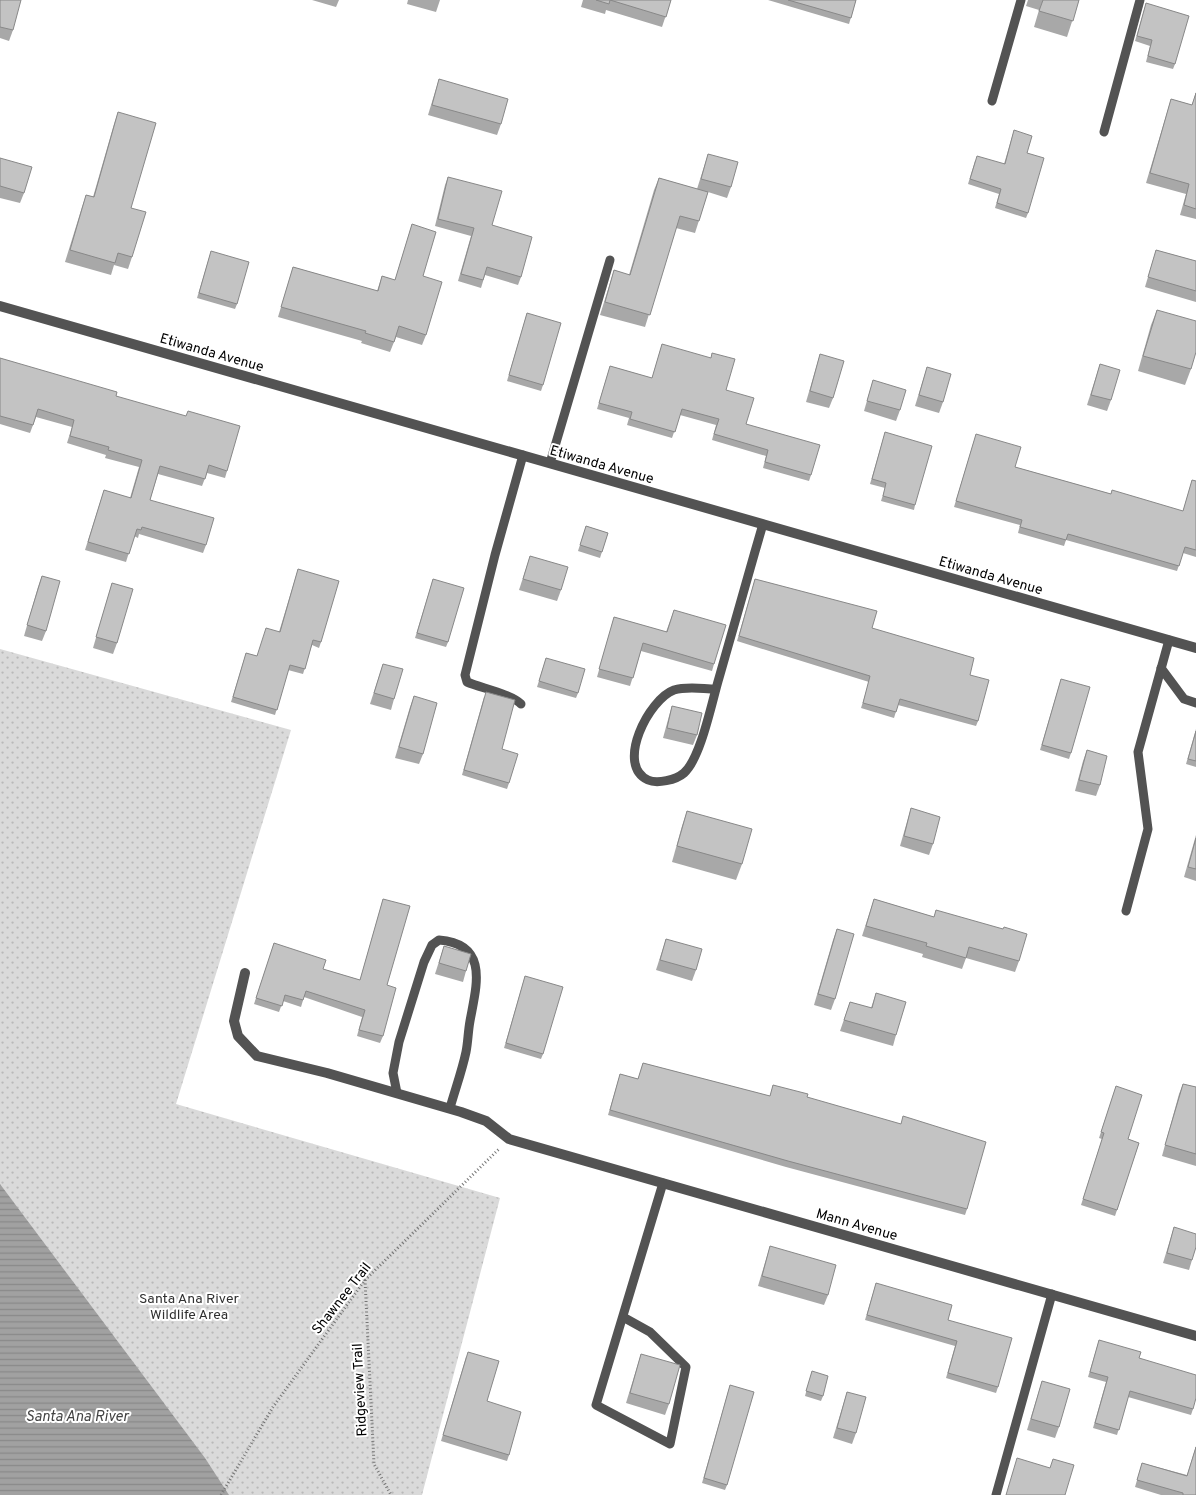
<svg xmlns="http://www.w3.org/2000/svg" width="1196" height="1495" font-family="Overpass,sans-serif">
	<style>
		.park { fill: url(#park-dots) }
		.water { fill: url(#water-rules) }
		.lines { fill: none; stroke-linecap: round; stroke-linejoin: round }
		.path { stroke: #757575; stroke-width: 3; stroke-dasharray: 1 2.5; stroke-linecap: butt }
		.service { stroke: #535353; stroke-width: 9 }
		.minor { stroke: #535353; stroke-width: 10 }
		.tertiary { stroke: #535353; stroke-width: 10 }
		.wall { fill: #a8a8a8 }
		.building { fill: #c3c3c3; stroke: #888 }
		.labels { text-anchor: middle; stroke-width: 4; stroke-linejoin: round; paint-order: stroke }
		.street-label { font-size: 14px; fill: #000; stroke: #fff }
		.park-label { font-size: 14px; fill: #313131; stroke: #fff }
		.water-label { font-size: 15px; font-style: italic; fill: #424242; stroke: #fff }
	</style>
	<defs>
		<pattern id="park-dots" width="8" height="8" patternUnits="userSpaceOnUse" patternTransform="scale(1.25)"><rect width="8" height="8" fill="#dadada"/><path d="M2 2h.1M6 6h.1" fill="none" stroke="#b9b9b9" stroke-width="1.8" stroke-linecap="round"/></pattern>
		<pattern id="water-rules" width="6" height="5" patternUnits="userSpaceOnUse" patternTransform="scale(1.25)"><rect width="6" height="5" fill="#a1a1a1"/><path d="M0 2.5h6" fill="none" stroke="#898989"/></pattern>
	</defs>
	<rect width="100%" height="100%" fill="#fff"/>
	<!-- park -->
	<polygon class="park" points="0,649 291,730 176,1104 500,1198 422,1495 0,1495"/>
	<!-- water -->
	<polygon class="water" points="0,1184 205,1458 229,1495 0,1495"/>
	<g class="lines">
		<!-- path -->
		<g class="path">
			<polyline points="365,1280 374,1464 391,1495"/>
			<polyline points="221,1495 273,1407 365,1280 499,1149"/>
		</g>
		<!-- service -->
		<g class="service">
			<polyline points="992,101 1021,0"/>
			<polyline points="1104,132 1140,0"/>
			<polyline points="550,463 610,260"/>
			<polyline points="1161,668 1184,699 1196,703"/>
			<path d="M716,689C703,689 687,686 674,690C649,699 615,765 648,780C657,784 676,780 684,773C701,758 712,701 719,678C734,626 748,575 763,524"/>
			<path d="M521,704C511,694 481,688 467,682L465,675L495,555L523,455"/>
			<polyline points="1126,911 1148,829 1138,752 1169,640"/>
			<path d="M397,1093L393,1073L399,1042L424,962L432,945L439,940C490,944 476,987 470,1021C468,1032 468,1042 466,1052C462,1071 455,1090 450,1108"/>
			<polyline points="623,1317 650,1332 686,1367 670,1444 596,1405 663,1183"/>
			<polyline points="996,1495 1052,1294"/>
		</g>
		<!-- minor -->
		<polyline class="minor" points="245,973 234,1021 238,1036 257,1056 327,1073 461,1112 486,1121 509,1139 1196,1336"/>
		<!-- tertiary -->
		<polyline class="tertiary" points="0,306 1196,648"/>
	</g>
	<!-- wall -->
	<g class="wall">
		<polygon points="0,0 13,30 9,41 0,38"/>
		<polygon points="312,0 339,0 336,7"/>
		<polygon points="408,0 440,0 436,12 407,4"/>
		<polygon points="583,0 671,0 662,27 606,10 605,14 581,7"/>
		<polygon points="768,0 856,0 849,24"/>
		<polygon points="1028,0 1079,0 1067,37 1034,27 1039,10 1026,6"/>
		<polygon points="1146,3 1175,64 1173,69 1146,62 1150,46 1135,41"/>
		<polygon points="439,79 501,124 497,135 428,115"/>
		<polygon points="1196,92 1196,219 1180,215 1186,194 1146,183 1168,109 1171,99 1192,105"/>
		<polygon points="118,112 131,208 132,257 128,269 114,265 111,275 65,262 82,207 86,195 93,197 114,124"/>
		<polygon points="1014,130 1027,153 1028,213 1026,218 995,208 999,194 968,184 975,161 1004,164"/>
		<polygon points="708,154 731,187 727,198 708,192 695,233 676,228 645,327 600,315 614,270 629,275 654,190 659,178 697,189"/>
		<polygon points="0,158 24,193 20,203 0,198"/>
		<polygon points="448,177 492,225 521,277 518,285 485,275 481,288 458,281 471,236 435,226 445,185"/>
		<polygon points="412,224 423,276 426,335 422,345 396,337 390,352 361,343 362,341 278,317 293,267 377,291 382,276 395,280"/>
		<polygon points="1156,250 1196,261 1196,302 1145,287"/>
		<polygon points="211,251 237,304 235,309 197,298"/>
		<polygon points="1157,310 1191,369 1185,385 1138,371 1151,325"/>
		<polygon points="527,313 543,385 541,391 507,381"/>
		<polygon points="662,344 726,390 746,424 811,475 809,481 763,468 766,456 712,440 716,425 680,415 672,438 627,425 629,418 597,409 610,366 652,378"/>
		<polygon points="820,354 833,398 829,408 806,402"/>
		<polygon points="0,358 116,396 227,471 225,478 207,473 202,486 158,474 150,500 206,545 203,553 139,534 138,538 134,536 126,562 85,550 104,490 130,498 139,467 105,458 106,455 67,443 72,427 36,417 30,433 0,424"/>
		<polygon points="1100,364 1111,400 1107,411 1087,405"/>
		<polygon points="927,367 943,402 939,413 915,406"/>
		<polygon points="873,380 900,410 896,421 864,411"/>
		<polygon points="885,432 915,505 914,510 881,501 885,488 870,484"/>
		<polygon points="976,434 1015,467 1111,494 1183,511 1192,480 1196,481 1196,557 1183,553 1177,571 1066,540 1064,546 1018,533 1020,525 954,507"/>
		<polygon points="586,526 608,533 600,558 578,551"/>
		<polygon points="530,556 561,590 557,601 519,590"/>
		<polygon points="298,569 321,642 319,648 312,645 303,674 288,670 275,715 231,702 246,653 257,656 279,632"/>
		<polygon points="42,576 46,631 42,641 24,636 38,587"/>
		<polygon points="433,579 448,642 446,647 415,638"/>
		<polygon points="755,579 872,628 970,675 978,721 976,726 898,705 894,718 861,708 869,682 737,641"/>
		<polygon points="112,583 117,643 113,654 93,648"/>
		<polygon points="674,610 714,664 712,671 641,651 630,686 597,677 614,617 666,632"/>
		<polygon points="546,658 578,693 576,698 537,687"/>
		<polygon points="383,664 394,699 391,710 370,704"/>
		<polygon points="1061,679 1071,753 1069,759 1040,750"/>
		<polygon points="414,696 423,754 419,764 395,758 410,707"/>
		<polygon points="484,697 502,749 509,783 507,789 462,775"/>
		<polygon points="672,706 697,735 693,745 663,738 669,716"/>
		<polygon points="1196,729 1196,767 1186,764"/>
		<polygon points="1087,750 1100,785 1096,796 1075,791 1083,761"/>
		<polygon points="911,808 933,844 929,855 900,846"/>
		<polygon points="687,811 742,864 736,880 672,862 682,826"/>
		<polygon points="1196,835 1196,881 1184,877"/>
		<polygon points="383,899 387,985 383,1036 380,1043 357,1036 362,1017 304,997 301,1007 283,1001 279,1012 254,1004 274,943 323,969 360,980"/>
		<polygon points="874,899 934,917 936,910 1019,961 1015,972 966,958 962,969 922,957 923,954 862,936"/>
		<polygon points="837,929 835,999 831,1010 814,1005 833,940"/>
		<polygon points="666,939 696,970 692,981 656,970"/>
		<polygon points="444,946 466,971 463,982 435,974"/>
		<polygon points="525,976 543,1054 541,1059 504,1048"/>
		<polygon points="876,993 896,1035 893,1046 840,1031 850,1002 871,1008"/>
		<polygon points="643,1063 770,1096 773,1085 807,1097 967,1209 965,1215 786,1167 608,1115 620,1074 638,1079"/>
		<polygon points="1183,1084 1196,1087 1196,1166 1162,1156 1179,1094"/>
		<polygon points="1116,1086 1128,1139 1139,1143 1115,1216 1081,1205 1102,1139 1099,1138"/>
		<polygon points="1174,1227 1192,1260 1189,1270 1163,1263"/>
		<polygon points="770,1246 828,1295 824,1305 758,1286"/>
		<polygon points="876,1283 948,1320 998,1387 996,1393 946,1378 955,1346 865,1320"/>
		<polygon points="1099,1340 1139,1358 1193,1409 1191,1415 1128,1397 1117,1435 1093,1428 1106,1382 1088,1377"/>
		<polygon points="641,1354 669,1404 665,1415 626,1403"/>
		<polygon points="466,1357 487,1401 509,1455 507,1461 441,1441"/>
		<polygon points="812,1371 823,1396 821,1401 805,1396"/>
		<polygon points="1042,1381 1059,1427 1055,1438 1027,1430"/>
		<polygon points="730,1385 727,1485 725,1490 702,1483"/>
		<polygon points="847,1392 856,1433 852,1444 833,1438"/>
		<polygon points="1196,1446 1196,1495 1161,1495 1135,1487 1142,1463 1187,1475"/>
	</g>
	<!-- building -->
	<g class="building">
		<polygon points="0,0 21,0 13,30 0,27"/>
		<polygon points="596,0 610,0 609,4"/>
		<polygon points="610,0 671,0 666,17"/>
		<polygon points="788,0 856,0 851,18"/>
		<polygon points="1043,0 1079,0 1073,21 1039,11"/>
		<polygon points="1146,3 1189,16 1175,64 1148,56 1152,40 1137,36"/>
		<polygon points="439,79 508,99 501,124 432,105"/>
		<polygon points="1196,93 1196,209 1184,205 1189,184 1150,173 1171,99 1192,105"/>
		<polygon points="118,112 156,123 131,208 146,212 132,257 118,253 115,263 70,250 86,195 94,197"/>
		<polygon points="1014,130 1032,136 1027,153 1044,158 1028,213 997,203 1001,189 970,179 977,156 1005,164"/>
		<polygon points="708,154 738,162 731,187 701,179"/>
		<polygon points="0,158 32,167 24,193 0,186"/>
		<polygon points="448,177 502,191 492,225 532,237 521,277 487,267 483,280 461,274 474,228 438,219"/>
		<polygon points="659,178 708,192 699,221 680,216 650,315 605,302 614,270 630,275"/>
		<polygon points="412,224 436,232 423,276 442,282 426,335 399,326 394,342 365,333 366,331 281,307 293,267 378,291 382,276 395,280"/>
		<polygon points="1156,250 1196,261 1196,291 1148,277"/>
		<polygon points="211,251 249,262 237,304 199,293"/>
		<polygon points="1157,310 1196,321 1196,352 1191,369 1143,356"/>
		<polygon points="527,313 561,323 543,385 509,375"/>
		<polygon points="662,344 711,358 712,353 735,359 726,390 754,398 746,424 820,445 811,475 765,462 768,450 714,434 719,419 682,409 675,432 630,419 632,412 599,403 610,366 652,378"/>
		<polygon points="820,354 844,361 833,398 810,391"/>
		<polygon points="0,358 117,392 116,396 186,416 188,411 240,426 227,471 209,465 205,479 160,466 150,500 214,518 206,545 142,527 141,530 137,529 129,554 88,542 104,490 131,498 142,460 108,450 109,447 70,436 74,420 38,409 33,425 0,416"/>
		<polygon points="1100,364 1120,370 1111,400 1091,395"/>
		<polygon points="927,367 951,374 943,402 919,395"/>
		<polygon points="873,380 906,390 900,410 867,401"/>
		<polygon points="885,432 932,446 915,505 883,496 886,483 872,479"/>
		<polygon points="976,434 1021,447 1015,467 1111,494 1112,490 1183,511 1192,480 1196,481 1196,550 1185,547 1179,566 1068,534 1066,540 1020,527 1022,520 956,501"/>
		<polygon points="586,526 608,533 602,552 580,545"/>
		<polygon points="530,556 568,567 561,590 523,579"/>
		<polygon points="298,569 339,581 321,642 313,640 305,669 290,665 277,710 233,697 246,653 257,656 266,628 280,632"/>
		<polygon points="42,576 60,581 46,631 27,625"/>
		<polygon points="433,579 464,588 448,642 417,633"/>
		<polygon points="755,579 877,611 872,628 974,658 970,675 989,680 978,721 900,699 896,712 863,703 870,676 739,636"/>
		<polygon points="112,583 133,589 117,643 96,637"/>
		<polygon points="674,610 726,625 714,664 643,643 633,678 599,669 614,617 667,632"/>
		<polygon points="546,658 585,669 578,693 539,681"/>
		<polygon points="383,664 403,669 394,699 374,693"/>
		<polygon points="1061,679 1090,687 1071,753 1042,745"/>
		<polygon points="486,692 515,700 502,749 518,754 509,783 464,770"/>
		<polygon points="414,696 437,703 423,754 399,747"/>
		<polygon points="672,706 702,713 697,735 667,728"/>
		<polygon points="1196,731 1196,761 1188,759"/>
		<polygon points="1087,750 1107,756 1100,785 1079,780"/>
		<polygon points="911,808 940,817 933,844 904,836"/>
		<polygon points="687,811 752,829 742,864 677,846"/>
		<polygon points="1196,838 1196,869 1188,867"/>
		<polygon points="383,899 410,906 387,985 396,988 383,1036 359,1030 365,1010 306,991 303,1000 285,995 282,1006 256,998 274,943 326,960 323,969 360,980"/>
		<polygon points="874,899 934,917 936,910 1003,929 1004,927 1027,934 1019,961 969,947 966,958 926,946 927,943 866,926"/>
		<polygon points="837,929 854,934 835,999 818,994"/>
		<polygon points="666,939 702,949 696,970 660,960"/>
		<polygon points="444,946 471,954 466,971 439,963"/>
		<polygon points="525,976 563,987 543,1054 506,1043"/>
		<polygon points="876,993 906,1002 896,1035 844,1020 850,1002 872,1008"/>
		<polygon points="643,1063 770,1096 773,1085 808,1094 807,1097 901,1124 903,1116 986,1142 967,1209 788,1161 610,1110 620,1074 638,1079"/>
		<polygon points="1183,1084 1196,1087 1196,1154 1165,1145"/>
		<polygon points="1116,1086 1142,1095 1128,1139 1139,1143 1117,1210 1083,1199 1104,1133 1101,1132"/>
		<polygon points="1174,1227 1196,1234 1196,1247 1192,1260 1167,1253"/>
		<polygon points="770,1246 836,1265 828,1295 762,1276"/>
		<polygon points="876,1283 952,1305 948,1320 1012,1338 998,1387 948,1373 957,1341 867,1315"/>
		<polygon points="1099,1340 1141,1352 1139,1358 1196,1375 1196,1398 1193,1409 1130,1391 1119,1430 1095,1423 1108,1377 1090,1372"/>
		<polygon points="468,1352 499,1361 487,1401 521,1412 509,1455 443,1435"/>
		<polygon points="641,1354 680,1365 669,1404 630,1393"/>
		<polygon points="812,1371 828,1376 823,1396 806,1391"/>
		<polygon points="1042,1381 1070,1389 1059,1427 1031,1419"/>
		<polygon points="730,1385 754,1392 727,1485 704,1478"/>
		<polygon points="847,1392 866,1397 856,1433 837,1428"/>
		<polygon points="1196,1447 1196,1495 1183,1495 1183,1493 1137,1480 1142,1463 1187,1476"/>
		<polygon points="1017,1458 1050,1468 1053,1459 1074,1465 1065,1495 1006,1495"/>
	</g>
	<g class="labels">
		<!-- street labels -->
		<g class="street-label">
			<text transform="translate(212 352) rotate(16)" y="5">Etiwanda Avenue</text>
			<text transform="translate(602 464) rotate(16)" y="5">Etiwanda Avenue</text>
			<text transform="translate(991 575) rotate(16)" y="5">Etiwanda Avenue</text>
			<text transform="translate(857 1224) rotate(16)" y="5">Mann Avenue</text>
			<text transform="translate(341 1298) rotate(-52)" y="5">Shawnee Trail</text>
			<text transform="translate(359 1390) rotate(-93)" y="5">Ridgeview Trail</text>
		</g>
		<!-- park labels -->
		<g class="park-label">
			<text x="189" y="1303">Santa Ana River<tspan x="189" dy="16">Wildlife Area</tspan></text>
		</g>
		<!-- water labels -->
		<g class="water-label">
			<text x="77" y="1421">Santa Ana River</text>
		</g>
	</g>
</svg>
